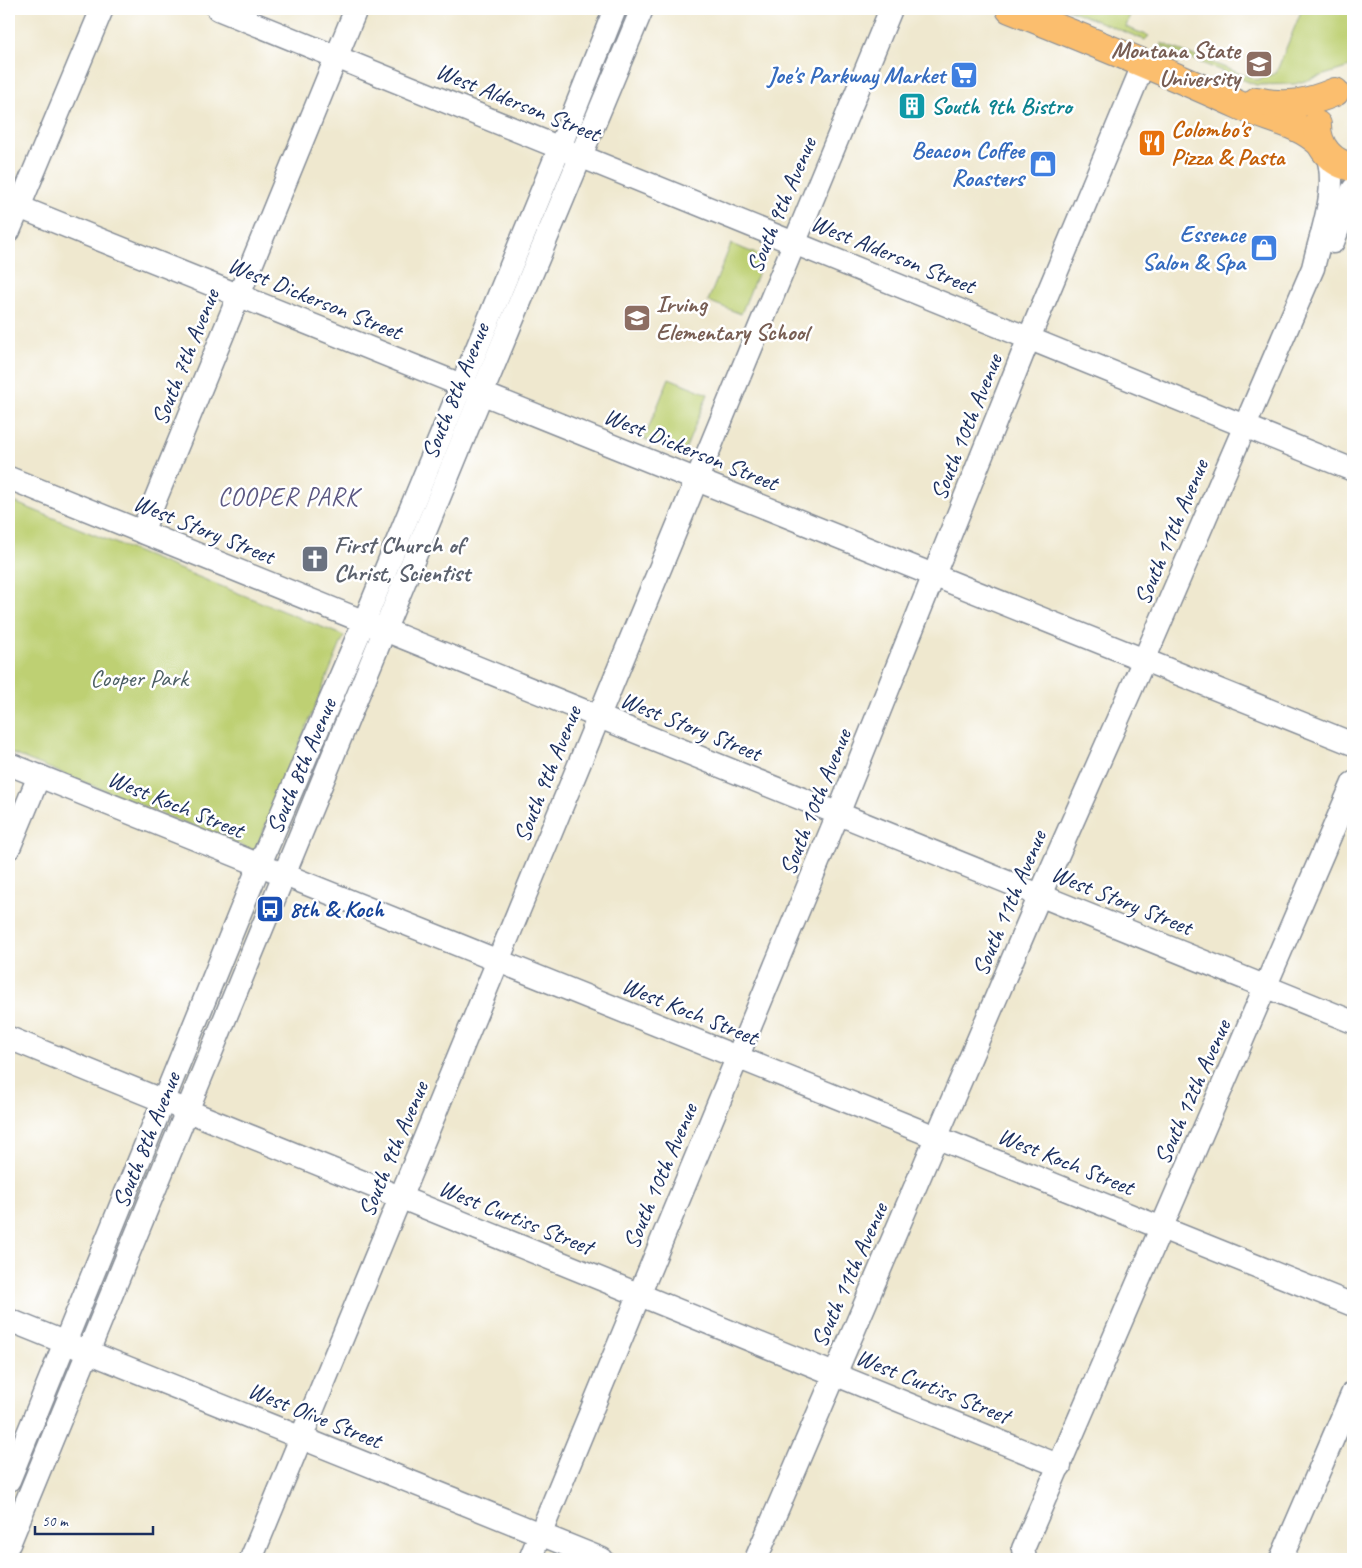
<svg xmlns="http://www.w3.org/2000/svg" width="1362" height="1568" font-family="Caveat,sans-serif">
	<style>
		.green { fill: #bed073; stroke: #6c8068 }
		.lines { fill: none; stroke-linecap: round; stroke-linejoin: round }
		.minor-casing { stroke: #858c96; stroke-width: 25 }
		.major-casing { stroke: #858c96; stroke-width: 30 }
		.minor { stroke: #fff; stroke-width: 22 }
		.major { stroke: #fbbe6e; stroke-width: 28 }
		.labels { text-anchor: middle; stroke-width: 5; stroke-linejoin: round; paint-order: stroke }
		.education-label { font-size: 24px; font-weight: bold; fill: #785e54; stroke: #fff; text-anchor: end }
		.shop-label { font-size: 24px; font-weight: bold; fill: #366cbe; stroke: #fff; text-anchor: end }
		.street-label { font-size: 24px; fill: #1b2f5e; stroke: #fff }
		.culture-label { font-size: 24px; font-weight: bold; fill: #0d838f; stroke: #fff; text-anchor: start }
		.food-label { font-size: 24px; font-weight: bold; fill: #c56008; stroke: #fff; text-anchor: start }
		.worship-label { font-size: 24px; font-weight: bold; fill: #5b616d; stroke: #fff; text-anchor: start }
		.park-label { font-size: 24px; fill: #4c5f64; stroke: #fff }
		.transit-label { font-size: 24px; font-weight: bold; fill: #164399; stroke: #fff; text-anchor: start }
		.neighbourhood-label { font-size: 25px; letter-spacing: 1px; fill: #5b5882; stroke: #fff }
	</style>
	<rect width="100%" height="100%" fill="#fff"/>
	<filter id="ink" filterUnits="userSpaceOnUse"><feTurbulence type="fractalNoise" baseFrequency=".02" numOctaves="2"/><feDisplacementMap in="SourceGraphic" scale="10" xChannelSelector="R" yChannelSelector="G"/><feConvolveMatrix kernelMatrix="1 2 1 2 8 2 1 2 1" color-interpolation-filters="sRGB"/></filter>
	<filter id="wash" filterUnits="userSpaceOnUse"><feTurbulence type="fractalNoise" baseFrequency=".0096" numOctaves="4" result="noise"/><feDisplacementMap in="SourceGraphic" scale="20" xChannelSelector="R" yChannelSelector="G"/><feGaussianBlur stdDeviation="1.12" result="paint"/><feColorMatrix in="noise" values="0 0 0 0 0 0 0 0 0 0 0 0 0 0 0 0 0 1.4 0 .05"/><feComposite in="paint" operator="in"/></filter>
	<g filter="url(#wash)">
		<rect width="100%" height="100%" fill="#efe8cf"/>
		<!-- green -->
		<g class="green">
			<polygon points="1067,9 1132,9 1126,27 1149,36 1145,40"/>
			<polygon points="1302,9 1353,9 1353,66 1295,84 1256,85 1162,47 1161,43 1257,80 1276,73"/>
			<polygon points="731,244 764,257 741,314 708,301"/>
			<polygon points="669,378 708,394 683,455 644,439"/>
			<polygon points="9,500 344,636 255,851 9,752"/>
		</g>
	</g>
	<g filter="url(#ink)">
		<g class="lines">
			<!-- minor casing -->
			<g class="minor-casing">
				<g id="minor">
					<polyline points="218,9 1353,470"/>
					<polyline points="9,203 1353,744"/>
					<polyline points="9,231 102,9"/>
					<polyline points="1333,242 1353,189"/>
					<polyline points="9,478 1353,1022"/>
					<polyline points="142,532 356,9"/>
					<polyline points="9,764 1353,1305"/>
					<polyline points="9,848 39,776"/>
					<polyline points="9,1038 1060,1466"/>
					<polyline points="9,1320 602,1559"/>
					<polyline points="9,1480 259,866 364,622 560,147 615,9"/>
					<polyline points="9,1544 482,393 642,9"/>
					<polyline points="251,1559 891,9"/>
					<polyline points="530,1559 838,814 1029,338 1144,63"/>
					<path d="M756,1559L1040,895L1144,660L1313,268C1321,232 1339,190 1327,154"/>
					<polyline points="1025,1559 1023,1549 1353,783"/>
					<polyline points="1281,1559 1353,1392"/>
				</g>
			</g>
			<!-- major casing -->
			<g class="major-casing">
				<g id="major">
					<path d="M1010,9C1088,40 1165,71 1241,106C1268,119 1297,122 1319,142"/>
					<path d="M1257,101C1285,108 1309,103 1335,92"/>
					<path d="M1317,125C1317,147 1332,164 1353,167"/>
				</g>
			</g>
			<!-- minor -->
			<use href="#minor" class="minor"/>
			<!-- major -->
			<use href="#major" class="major"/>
		</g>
	</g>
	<!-- icons -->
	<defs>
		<g id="university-square" transform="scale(1.4375)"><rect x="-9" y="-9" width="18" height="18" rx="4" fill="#8d6e63" stroke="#fff"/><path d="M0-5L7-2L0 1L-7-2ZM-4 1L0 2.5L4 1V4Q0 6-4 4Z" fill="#fff"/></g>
		<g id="supermarket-square" transform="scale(1.4375)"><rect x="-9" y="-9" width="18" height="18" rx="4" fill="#3f7fe0" stroke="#fff"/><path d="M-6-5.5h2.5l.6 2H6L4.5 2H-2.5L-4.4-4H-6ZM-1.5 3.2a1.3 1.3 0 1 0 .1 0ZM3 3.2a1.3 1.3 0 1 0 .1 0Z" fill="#fff"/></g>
		<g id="building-square" transform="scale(1.4375)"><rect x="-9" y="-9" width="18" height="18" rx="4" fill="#0f9aa8" stroke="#fff"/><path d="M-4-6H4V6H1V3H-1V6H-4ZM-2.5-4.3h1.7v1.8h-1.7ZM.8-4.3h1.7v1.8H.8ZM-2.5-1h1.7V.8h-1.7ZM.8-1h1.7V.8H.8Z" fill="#fff"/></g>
		<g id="restaurant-square" transform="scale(1.4375)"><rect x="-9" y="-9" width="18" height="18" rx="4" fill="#e8710a" stroke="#fff"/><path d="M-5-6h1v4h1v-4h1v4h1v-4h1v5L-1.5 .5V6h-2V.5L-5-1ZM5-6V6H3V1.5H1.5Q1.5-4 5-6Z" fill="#fff"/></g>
		<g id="shop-square" transform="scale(1.4375)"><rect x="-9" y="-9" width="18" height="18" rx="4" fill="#3f7fe0" stroke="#fff"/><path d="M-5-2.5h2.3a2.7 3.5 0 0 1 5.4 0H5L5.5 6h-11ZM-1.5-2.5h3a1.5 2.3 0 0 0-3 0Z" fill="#fff"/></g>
		<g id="school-square" transform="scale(1.4375)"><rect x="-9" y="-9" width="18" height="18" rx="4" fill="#8d6e63" stroke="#fff"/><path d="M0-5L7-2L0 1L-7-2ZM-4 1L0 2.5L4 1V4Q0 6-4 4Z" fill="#fff"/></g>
		<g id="church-square" transform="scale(1.4375)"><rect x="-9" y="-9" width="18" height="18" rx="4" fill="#6b7280" stroke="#fff"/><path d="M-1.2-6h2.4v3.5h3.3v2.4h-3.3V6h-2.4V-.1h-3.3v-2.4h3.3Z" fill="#fff"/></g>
		<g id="bus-square" transform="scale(1.4375)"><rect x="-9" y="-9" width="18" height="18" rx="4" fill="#1a4fb4" stroke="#fff"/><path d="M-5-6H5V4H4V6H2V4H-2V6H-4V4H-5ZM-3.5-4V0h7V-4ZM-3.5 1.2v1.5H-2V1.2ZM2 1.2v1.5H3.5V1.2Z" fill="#fff"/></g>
	</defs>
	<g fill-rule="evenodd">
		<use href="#university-square" x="1259" y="64"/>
		<use href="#supermarket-square" x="964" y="75"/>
		<use href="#building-square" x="912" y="106"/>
		<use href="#restaurant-square" x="1152" y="143"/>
		<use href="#shop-square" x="1043" y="164"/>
		<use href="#shop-square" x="1264" y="248"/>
		<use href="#school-square" x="637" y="318"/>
		<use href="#church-square" x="315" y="559"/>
		<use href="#bus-square" x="270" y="909"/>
	</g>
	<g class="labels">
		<!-- education labels -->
		<g class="education-label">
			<text x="1240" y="58">Montana State<tspan x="1240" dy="28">University</tspan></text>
			<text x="656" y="312" text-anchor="start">Irving<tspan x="656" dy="28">Elementary School</tspan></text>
		</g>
		<!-- shop labels -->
		<g class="shop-label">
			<text x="945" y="83">Joe's Parkway Market</text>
			<text x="1024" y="158">Beacon Coffee<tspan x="1024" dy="28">Roasters</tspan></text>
			<text x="1245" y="242">Essence<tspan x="1245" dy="28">Salon &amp; Spa</tspan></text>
		</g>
		<!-- street labels -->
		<g class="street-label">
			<text transform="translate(518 102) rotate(22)" y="8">West Alderson Street</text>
			<text transform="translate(781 205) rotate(-67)" y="8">South 9th Avenue</text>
			<text transform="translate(893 254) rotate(22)" y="8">West Alderson Street</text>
			<text transform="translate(315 298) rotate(22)" y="8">West Dickerson Street</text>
			<text transform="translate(185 357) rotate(-68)" y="8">South 7th Avenue</text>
			<text transform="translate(455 391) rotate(-68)" y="8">South 8th Avenue</text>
			<text transform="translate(966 427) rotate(-68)" y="8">South 10th Avenue</text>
			<text transform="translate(691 449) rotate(22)" y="8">West Dickerson Street</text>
			<text transform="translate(204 529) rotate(22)" y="8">West Story Street</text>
			<text transform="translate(1171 532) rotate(-67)" y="8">South 11th Avenue</text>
			<text transform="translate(691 726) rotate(22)" y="8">West Story Street</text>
			<text transform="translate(301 766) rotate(-67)" y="8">South 8th Avenue</text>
			<text transform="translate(547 774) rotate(-68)" y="8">South 9th Avenue</text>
			<text transform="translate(815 802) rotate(-68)" y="8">South 10th Avenue</text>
			<text transform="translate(176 804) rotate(22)" y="8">West Koch Street</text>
			<text transform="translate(1122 900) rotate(22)" y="8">West Story Street</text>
			<text transform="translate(1009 903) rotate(-67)" y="8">South 11th Avenue</text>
			<text transform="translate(690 1011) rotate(22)" y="8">West Koch Street</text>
			<text transform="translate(1192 1092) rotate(-66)" y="8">South 12th Avenue</text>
			<text transform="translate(146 1140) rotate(-68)" y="8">South 8th Avenue</text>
			<text transform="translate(393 1149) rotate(-67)" y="8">South 9th Avenue</text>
			<text transform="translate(1066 1161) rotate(22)" y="8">West Koch Street</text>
			<text transform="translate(660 1176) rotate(-67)" y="8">South 10th Avenue</text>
			<text transform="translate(516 1217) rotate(22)" y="8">West Curtiss Street</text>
			<text transform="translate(849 1275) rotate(-66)" y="8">South 11th Avenue</text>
			<text transform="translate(933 1386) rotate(22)" y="8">West Curtiss Street</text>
			<text transform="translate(315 1415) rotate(22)" y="8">West Olive Street</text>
		</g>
		<!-- culture labels -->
		<g class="culture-label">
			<text x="931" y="114">South 9th Bistro</text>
		</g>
		<!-- food labels -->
		<g class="food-label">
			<text x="1171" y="137">Colombo's<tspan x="1171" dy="28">Pizza &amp; Pasta</tspan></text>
		</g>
		<!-- worship labels -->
		<g class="worship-label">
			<text x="334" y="553">First Church of<tspan x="334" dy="28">Christ, Scientist</tspan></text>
		</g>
		<!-- park labels -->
		<g class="park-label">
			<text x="139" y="686">Cooper Park</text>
		</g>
		<!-- transit labels -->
		<g class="transit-label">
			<text x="289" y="917">8th &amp; Koch</text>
		</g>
		<!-- neighbourhood labels -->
		<g class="neighbourhood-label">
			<text x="288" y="505">COOPER PARK</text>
		</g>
	</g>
	<!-- margin -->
	<rect width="1362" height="1568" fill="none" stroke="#fff" stroke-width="30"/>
	<!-- scale -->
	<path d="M35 1526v8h118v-8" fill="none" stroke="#1b2f5e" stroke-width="2.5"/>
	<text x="42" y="1526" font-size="15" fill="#1b2f5e" stroke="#ffffff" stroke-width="4" paint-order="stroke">50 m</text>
</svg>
